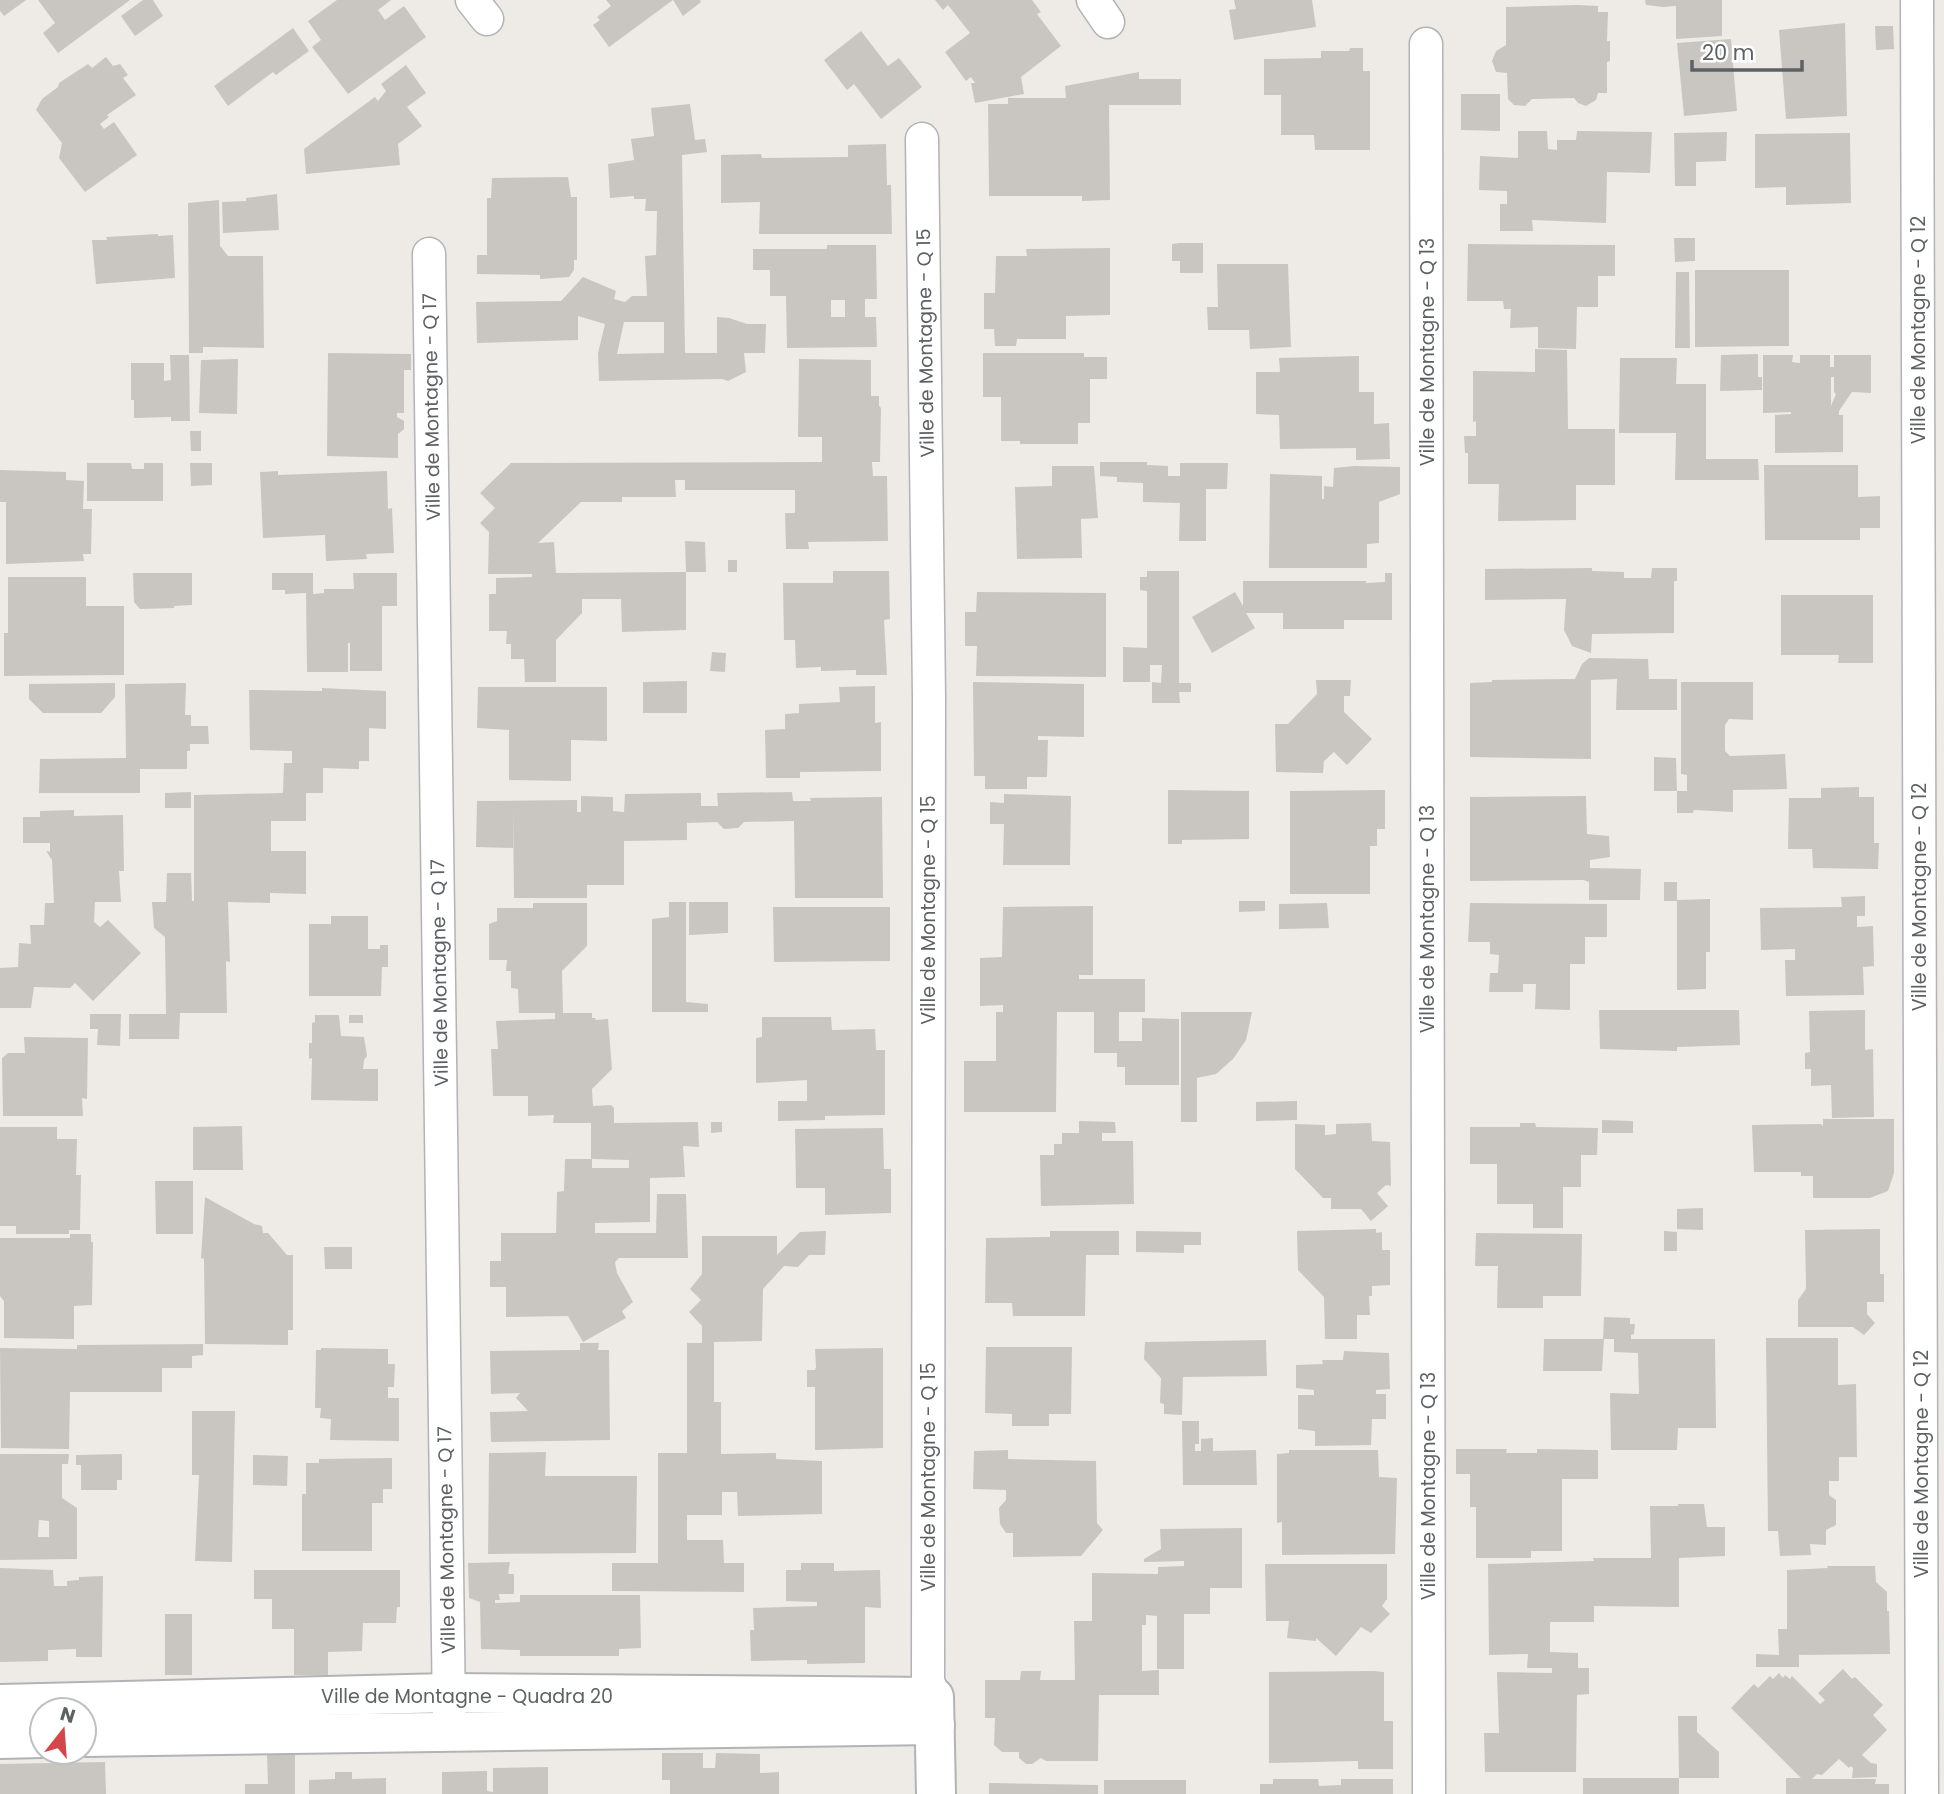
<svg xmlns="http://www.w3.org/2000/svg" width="1944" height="1794" font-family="Poppins,sans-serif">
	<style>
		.building { fill: #c9c6c2; fill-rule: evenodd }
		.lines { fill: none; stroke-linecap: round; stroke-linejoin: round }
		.minor-casing { stroke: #b1b3b6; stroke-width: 35 }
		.tertiary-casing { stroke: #b1b3b6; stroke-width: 42 }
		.minor { stroke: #fff; stroke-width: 32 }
		.tertiary { stroke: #fff; stroke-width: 38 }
		.labels { text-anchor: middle; stroke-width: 5; stroke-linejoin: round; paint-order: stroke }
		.street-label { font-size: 19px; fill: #5d6164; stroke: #fff }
	</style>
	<rect width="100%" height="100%" fill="#eeebe6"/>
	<!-- building -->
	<g class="building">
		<polygon points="0,0 26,0 4,16 0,11"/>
		<polygon points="38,0 130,0 58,53 43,33 55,23"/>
		<polygon points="143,0 153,0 163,16 135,36 121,16"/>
		<polygon points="337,0 391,0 378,10 385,20 404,6 426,37 348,94 312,47 321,40 308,21"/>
		<polygon points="606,0 700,0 701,2 683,16 673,0 609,47 593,25 600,20 597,17 611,6"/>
		<polygon points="935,0 1032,0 1041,12 1037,14 1061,46 1021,77 1024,94 975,103 971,83 975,83 971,77 966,81 945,52 970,33 948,5 943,10"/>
		<polygon points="1234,0 1312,0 1316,27 1234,40 1229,10 1236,9"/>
		<polygon points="1645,0 1722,0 1722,36 1676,39 1676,6 1663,7 1646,5"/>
		<polygon points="1577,5 1598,6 1598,12 1608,12 1607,41 1610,41 1610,61 1607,62 1607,93 1598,93 1596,100 1586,106 1578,103 1574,98 1532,99 1525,106 1514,105 1508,99 1507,73 1496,72 1492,61 1496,51 1506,45 1506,7"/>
		<polygon points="1845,23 1847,116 1786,119 1779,30"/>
		<polygon points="1875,26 1893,26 1894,49 1876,50"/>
		<polygon points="293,28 309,51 276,75 273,72 228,106 214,86"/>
		<polygon points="861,31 888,66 899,58 922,87 881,119 854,84 847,90 824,60"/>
		<polygon points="1731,39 1737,111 1684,116 1677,43"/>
		<polygon points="1350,48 1363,48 1363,71 1370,71 1370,150 1315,150 1314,135 1281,135 1281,95 1264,95 1264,59 1321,58 1321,51 1349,51"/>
		<polygon points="106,57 113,66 120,64 128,75 123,78 136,95 107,115 109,117 100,124 104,129 114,122 137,155 85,192 59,158 62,143 36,110 42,99 58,87 59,83 88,64 92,68"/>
		<polygon points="406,65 426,93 407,107 422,126 398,144 400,165 306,174 304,149 375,97 378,101 386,91 381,84"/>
		<polygon points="1139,72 1139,79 1181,79 1181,105 1109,105 1110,200 1082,201 1082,196 989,196 988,104 1008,104 1008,98 1066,98 1065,86"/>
		<polygon points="1461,94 1500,94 1500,131 1461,130"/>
		<path d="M690,104L695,140L705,139L707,152L682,155L685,353H717V317L729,318L747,324H766L765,353H744L746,372L728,381L722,379L599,381L598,353L605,324L578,316V340L477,343L476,302L561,301L583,277L616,291L614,299L625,302L632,296H647L645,256L656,255L657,211H645L646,199H634V196L610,198L608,164L634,160L631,139L654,136L651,108ZM624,322H664V353L617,354Z"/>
		<polygon points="1518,131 1547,131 1548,149 1557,150 1557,140 1576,140 1577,131 1652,132 1650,173 1607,172 1606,223 1532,220 1533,231 1500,231 1500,204 1507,204 1507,191 1479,190 1480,156 1518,158"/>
		<polygon points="1727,132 1726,161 1696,162 1696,186 1675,186 1674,133"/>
		<polygon points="1850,133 1851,203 1786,205 1786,187 1755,188 1755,134"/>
		<polygon points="886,144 887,185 891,185 892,234 759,234 760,202 721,203 721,155 761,154 762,158 848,157 848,145"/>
		<polygon points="568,177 571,197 577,197 577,260 574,260 574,270 569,277 540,279 540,275 477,274 477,255 487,255 487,198 491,198 492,178"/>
		<polygon points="277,194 279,230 223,233 222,202 246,201 246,198"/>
		<polygon points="219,200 220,246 228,256 263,256 264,348 203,347 203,353 189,353 188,203"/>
		<polygon points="158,234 158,236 173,235 175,278 96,284 92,240 107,240 106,237"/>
		<polygon points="1674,238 1695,238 1695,261 1675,262"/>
		<polygon points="1180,243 1203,243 1203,273 1180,273 1180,261 1172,261 1172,244"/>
		<polygon points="1468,244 1615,245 1615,276 1598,276 1598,307 1577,307 1576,349 1538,348 1538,327 1510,328 1511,309 1504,309 1503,301 1467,301"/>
		<path d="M827,245H876L877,299H865V317H876L877,347L787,348L786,296H770V270H753V249H827ZM831,300H845V317H831Z"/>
		<polygon points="1110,248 1110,315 1066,316 1066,339 1017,339 1016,346 995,346 994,329 984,329 984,293 995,293 996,256 1027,256 1026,249"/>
		<polygon points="1217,264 1288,264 1291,347 1250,349 1249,330 1208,330 1207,307 1218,307"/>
		<polygon points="1695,270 1789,270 1789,346 1695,347"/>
		<polygon points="1676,272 1689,272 1690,348 1675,348"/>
		<polygon points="1535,349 1567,350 1568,429 1615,429 1615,485 1576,485 1576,520 1498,521 1499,484 1468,484 1468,453 1465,453 1464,436 1476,436 1476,421 1473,422 1473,371 1535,372"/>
		<polygon points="328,353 411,354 411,370 404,370 404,413 397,413 397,417 404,421 404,429 398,434 398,458 327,456"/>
		<polygon points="983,353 1084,353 1084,357 1107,357 1107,379 1090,379 1090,423 1078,423 1078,444 1020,444 1020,441 1001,441 1001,397 983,397"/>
		<polygon points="1758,354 1758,377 1762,377 1762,390 1720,391 1721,355"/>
		<polygon points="170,355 189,355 190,421 171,421 171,417 134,418 134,400 131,400 131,363 164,363 164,381 171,380"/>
		<path d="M1763,355H1793L1792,362L1800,363V355H1830V367H1834V355H1871V393L1852,392L1839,411V415H1843V452L1775,453V415L1791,414V412L1763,413ZM1831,377H1834V392L1836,394L1831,406Z"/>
		<polygon points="1359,356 1359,392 1374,392 1374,424 1389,423 1390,459 1356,460 1356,448 1280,449 1279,415 1256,414 1256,372 1280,372 1279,358"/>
		<polygon points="1620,358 1677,358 1676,384 1706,384 1706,459 1758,459 1759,480 1675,480 1676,433 1619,433"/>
		<polygon points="238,359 237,414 199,413 201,360"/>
		<polygon points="799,359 871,360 871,396 879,396 879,406 881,408 880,462 872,462 873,476 887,476 888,541 808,542 809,549 786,549 785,513 795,513 795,490 685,490 685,480 675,480 676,497 622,497 622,502 581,502 538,543 554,542 556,573 686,572 685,541 705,542 706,572 686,572 686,630 622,632 621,599 582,599 582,613 556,640 556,682 525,682 524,659 511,659 511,644 506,644 507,631 489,631 489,594 496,594 496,578 532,577 532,574 488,574 489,532 480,523 495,508 480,493 511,463 822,462 822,437 798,437"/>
		<polygon points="190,431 201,431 201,451 191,451"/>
		<polygon points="1100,462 1147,462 1147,465 1168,466 1168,476 1180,476 1180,463 1228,463 1227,489 1206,489 1206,541 1179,541 1180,503 1143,502 1143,483 1117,482 1117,477 1100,476"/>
		<polygon points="87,463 131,463 132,469 144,469 144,463 163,463 163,501 87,501"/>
		<polygon points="190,463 212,463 212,485 191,486"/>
		<polygon points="1764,465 1858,465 1858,497 1880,496 1880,528 1860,528 1860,540 1765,540"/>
		<polygon points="1052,466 1094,466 1098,518 1081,519 1082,558 1017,559 1015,487 1052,486"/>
		<polygon points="1355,466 1400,467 1400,494 1379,502 1379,543 1367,544 1367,568 1269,568 1270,474 1322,476 1322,499 1324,499 1324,486 1333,487 1334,468"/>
		<polygon points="0,470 66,472 66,480 84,481 83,509 92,509 91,554 83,554 84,561 6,564 6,502 0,502"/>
		<polygon points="278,471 278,475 387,471 388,509 392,508 394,553 366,554 367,559 326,561 325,535 263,538 260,472"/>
		<rect x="728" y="560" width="9" height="12"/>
		<polygon points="1592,568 1592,571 1624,572 1624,578 1651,578 1652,568 1677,568 1677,581 1674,581 1674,633 1592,634 1591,653 1572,646 1564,630 1566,599 1485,600 1485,569"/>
		<polygon points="833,571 889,571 890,619 884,620 887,675 856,675 856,670 821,671 821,667 796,668 795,640 784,640 783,583 833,583"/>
		<polygon points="1147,571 1179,571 1179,683 1191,683 1191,692 1179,692 1180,703 1152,703 1152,682 1161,683 1162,665 1150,665 1150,682 1123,682 1123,647 1147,648 1147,591 1140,590 1140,577 1147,577"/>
		<polygon points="133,573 192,573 192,605 174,606 174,608 140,609 134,602"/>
		<polygon points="272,573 313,573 313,594 324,593 324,589 354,589 353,573 397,573 397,606 382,606 382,671 350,671 350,643 348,643 348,672 307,672 306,593 285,594 285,590 272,590"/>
		<polygon points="1385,573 1392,573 1392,620 1344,620 1344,629 1283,629 1283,613 1246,613 1255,628 1212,653 1192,617 1235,592 1243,606 1243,581 1366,581 1366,583 1385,582"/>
		<polygon points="8,577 86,577 86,606 124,606 124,675 4,676 4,633 8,633"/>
		<polygon points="977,592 1106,593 1106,677 976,676 977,646 965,646 965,612 976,612"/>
		<polygon points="1781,595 1873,595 1873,663 1838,663 1839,655 1781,655"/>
		<polygon points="712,652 726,653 725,672 710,671"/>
		<polygon points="1589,658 1648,659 1649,679 1677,679 1677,710 1616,710 1617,679 1591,680 1591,759 1470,757 1470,683 1492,682 1492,680 1575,679 1582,664"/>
		<polygon points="1316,680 1351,680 1350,696 1344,696 1344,712 1372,739 1347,765 1334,752 1324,761 1323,773 1276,772 1275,724 1288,724 1317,694"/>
		<polygon points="687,681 687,713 643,713 643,682"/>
		<polygon points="973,682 1084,684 1084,737 1038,736 1038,740 1048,740 1047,777 1027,777 1027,789 985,789 985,776 974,776"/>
		<polygon points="1681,682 1753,682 1753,720 1729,719 1725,725 1725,751 1730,756 1785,754 1787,789 1733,790 1733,812 1694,810 1693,813 1677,813 1677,791 1687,791 1687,775 1681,774"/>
		<polygon points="115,683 115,697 101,713 43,713 29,699 29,684"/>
		<polygon points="186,683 185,715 191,715 191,726 208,726 209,744 190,744 190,751 187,751 187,769 140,769 140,793 39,793 40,759 126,758 125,684"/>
		<polygon points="875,686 875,723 881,722 881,771 800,772 800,778 766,778 765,730 785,729 785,714 799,713 799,704 840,702 839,687"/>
		<polygon points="478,687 607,687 607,741 571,740 571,781 509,780 509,730 477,728"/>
		<polygon points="322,688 386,691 386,729 369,728 369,761 359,761 359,769 323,768 323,793 306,793 306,821 271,821 271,851 306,851 306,894 270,893 270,903 228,902 230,962 226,961 227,1013 180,1013 179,1039 129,1039 129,1014 166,1014 165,937 154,928 152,902 166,902 167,873 191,873 192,901 194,901 194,795 283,793 284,763 292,763 292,751 250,750 249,690 322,691"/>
		<polygon points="1654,757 1676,758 1677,791 1654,791"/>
		<polygon points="1859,787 1859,797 1874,797 1874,843 1879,843 1878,869 1813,868 1812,849 1788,849 1789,798 1821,798 1821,788"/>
		<polygon points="1168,790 1249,791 1249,839 1182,840 1182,844 1168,844"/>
		<polygon points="1385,790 1385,829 1377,829 1377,846 1370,846 1370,894 1290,894 1290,791"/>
		<polygon points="191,792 191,808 165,808 165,793"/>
		<polygon points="792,792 793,801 811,801 810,798 882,797 883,898 795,898 794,821 744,822 738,828 724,829 717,822 687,823 687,840 624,841 624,885 587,885 587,898 514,898 513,808 513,848 476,847 477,801 577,800 577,812 581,812 581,796 613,797 613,811 624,812 625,794 701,793 701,806 718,806 717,793"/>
		<polygon points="1004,794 1071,796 1070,865 1003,865 1004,824 990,824 990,802 1004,803"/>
		<polygon points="1586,796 1587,834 1609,836 1610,857 1590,860 1590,868 1641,869 1640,900 1589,900 1589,882 1583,880 1470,881 1470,797"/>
		<polygon points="74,810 74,816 123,815 124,871 119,871 121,902 95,902 94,922 100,927 108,920 141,953 93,1001 75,983 70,988 34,987 31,1008 0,1008 0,968 18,967 19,943 31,944 30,925 44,925 45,903 54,903 52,860 46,851 50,852 50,843 23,843 23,817 40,817 40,811"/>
		<polygon points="1664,882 1677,882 1677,900 1710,899 1710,952 1706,952 1706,989 1677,990 1677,901 1664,901"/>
		<polygon points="1865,896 1865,916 1857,916 1857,927 1873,926 1874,966 1863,967 1864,995 1786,996 1785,960 1795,960 1795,949 1761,950 1760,908 1842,907 1841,897"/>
		<polygon points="1239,901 1265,901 1265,911 1239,912"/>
		<polygon points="669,902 686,902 686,1002 708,1004 708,1012 652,1012 652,919 669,917"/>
		<polygon points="689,902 728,902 728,933 689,935"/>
		<path d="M533,903H587V946L562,971L563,1013H592V1018H596L595,1020L608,1019L612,1069L592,1089L593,1106L611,1105L614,1108V1123L698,1122L699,1147L683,1146L685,1177L650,1178V1222L595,1223V1233H656L657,1194H686L688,1258H619L615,1262L617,1273L633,1302L622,1311L626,1318L583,1342L568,1316L506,1317V1287H490V1261H501V1233H556L557,1192L564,1191L565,1159H591V1123H553L554,1115L528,1116V1096H493L491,1049H498L496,1021L555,1019V1013H519L518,989L511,988V971H506L507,960H489V924L497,921V908H533ZM592,1159L629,1160V1168H592Z"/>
		<polygon points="1327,903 1329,928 1279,929 1279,904"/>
		<polygon points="1470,903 1607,904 1607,937 1585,937 1585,964 1570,964 1570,1010 1535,1009 1536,984 1523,984 1523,992 1489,992 1490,973 1498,973 1499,955 1490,954 1490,942 1468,942"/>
		<polygon points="1093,906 1093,975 1079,975 1079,979 1145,979 1145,1012 1119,1012 1119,1041 1142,1041 1142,1018 1179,1019 1179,1085 1125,1085 1125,1067 1117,1067 1117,1053 1094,1053 1094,1012 1057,1012 1056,1112 964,1112 964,1061 996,1061 996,1012 1003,1012 1003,1005 980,1006 980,958 1002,957 1003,907"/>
		<polygon points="773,907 890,907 890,961 774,962"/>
		<polygon points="331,916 368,916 368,949 380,949 380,945 388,945 388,967 382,967 381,996 309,996 309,924 331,924"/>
		<polygon points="1599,1010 1739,1010 1740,1045 1677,1047 1677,1051 1600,1049"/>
		<polygon points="1865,1010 1865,1050 1873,1049 1874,1117 1832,1118 1831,1085 1811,1086 1811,1069 1805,1069 1805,1053 1810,1052 1809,1011"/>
		<polygon points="1181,1012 1252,1012 1246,1040 1233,1059 1216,1074 1197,1078 1197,1122 1181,1122"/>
		<polygon points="90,1014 121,1014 120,1046 97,1045 98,1029 90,1029"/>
		<polygon points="315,1015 339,1015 341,1036 364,1037 367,1056 364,1060 363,1069 378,1069 378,1101 311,1100 312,1058 309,1059 309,1043 312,1043 312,1023 315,1022"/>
		<rect x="349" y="1015" width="14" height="8"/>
		<polygon points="762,1017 831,1017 832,1030 875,1029 876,1050 885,1050 885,1115 825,1116 825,1120 778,1121 778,1101 807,1101 807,1080 756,1083 756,1038 762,1037"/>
		<polygon points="24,1037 88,1038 87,1099 82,1098 83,1116 3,1116 2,1058 8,1053 25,1053"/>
		<polygon points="1297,1101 1297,1120 1256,1121 1256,1102"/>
		<polygon points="1823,1119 1894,1119 1894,1173 1888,1191 1870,1198 1813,1198 1813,1176 1801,1176 1801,1172 1754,1172 1752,1125 1821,1124 1823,1126"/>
		<polygon points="1602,1120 1633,1121 1633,1133 1602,1133"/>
		<polygon points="1079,1121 1115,1122 1116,1133 1102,1133 1102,1141 1133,1141 1134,1204 1041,1206 1040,1155 1054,1155 1054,1144 1062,1144 1062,1133 1079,1133"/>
		<polygon points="711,1122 722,1122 722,1132 711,1133"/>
		<polygon points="1371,1123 1372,1141 1390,1142 1391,1186 1386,1185 1377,1193 1388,1206 1371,1221 1361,1209 1331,1209 1331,1198 1323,1198 1295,1169 1295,1124 1325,1125 1325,1135 1336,1134 1336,1124"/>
		<polygon points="1520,1123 1535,1123 1536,1127 1598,1128 1597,1155 1581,1155 1581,1187 1563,1187 1563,1228 1533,1228 1533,1204 1497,1204 1497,1164 1470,1164 1470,1127 1520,1127"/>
		<polygon points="242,1126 243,1170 193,1170 193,1127"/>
		<polygon points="0,1127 57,1127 57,1139 77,1139 76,1175 81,1175 80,1230 69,1230 69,1234 16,1234 16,1226 0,1226"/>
		<polygon points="883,1128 884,1169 891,1169 891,1213 825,1215 825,1188 796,1188 795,1129"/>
		<polygon points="155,1181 193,1181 193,1234 156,1234"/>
		<polygon points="205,1197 254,1224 262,1226 263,1233 268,1233 287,1255 293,1255 293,1330 288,1330 288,1345 205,1344 204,1259 201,1258"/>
		<polygon points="1703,1208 1703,1230 1677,1229 1677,1209"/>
		<polygon points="1376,1229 1376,1233 1382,1232 1382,1250 1390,1250 1390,1285 1372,1286 1372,1296 1369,1296 1370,1315 1357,1315 1357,1339 1325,1339 1324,1297 1298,1270 1297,1231"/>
		<polygon points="1880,1229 1880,1274 1884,1274 1884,1302 1867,1302 1867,1314 1875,1323 1864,1335 1853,1327 1798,1327 1798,1300 1806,1289 1805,1230"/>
		<polygon points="826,1231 825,1255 809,1255 798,1267 784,1266 763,1289 762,1341 714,1342 714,1402 721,1402 721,1454 776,1453 776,1459 822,1461 822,1514 738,1516 737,1492 722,1492 722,1515 687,1515 687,1540 723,1540 724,1563 744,1563 744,1592 612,1591 612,1563 658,1563 658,1453 687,1453 687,1343 702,1343 702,1326 689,1312 701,1300 690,1289 702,1274 702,1236 777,1236 777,1255 800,1232"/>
		<polygon points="1050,1231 1119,1231 1119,1255 1086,1255 1085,1316 1013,1316 1012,1303 985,1303 986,1238 1050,1237"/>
		<polygon points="1136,1231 1201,1232 1201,1245 1184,1245 1184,1253 1136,1252"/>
		<polygon points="1664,1231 1677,1232 1677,1251 1664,1251"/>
		<polygon points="1476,1233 1582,1234 1581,1296 1543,1296 1543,1308 1497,1308 1498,1266 1475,1266"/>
		<polygon points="70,1234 91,1234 91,1242 93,1242 92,1305 74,1306 74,1339 4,1338 4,1301 0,1296 0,1238 70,1238"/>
		<polygon points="324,1247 352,1247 352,1269 325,1269"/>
		<polygon points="1604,1317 1630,1318 1630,1324 1635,1324 1634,1334 1631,1335 1631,1339 1715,1339 1716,1428 1678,1428 1677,1450 1611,1450 1610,1393 1639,1394 1638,1353 1614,1352 1614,1339 1603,1339"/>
		<polygon points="1766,1338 1838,1338 1838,1385 1856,1384 1857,1457 1839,1457 1839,1481 1829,1481 1829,1495 1836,1500 1836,1525 1826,1530 1826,1545 1810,1544 1811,1555 1780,1556 1778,1531 1768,1531"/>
		<polygon points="1544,1339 1604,1339 1602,1371 1543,1371"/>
		<polygon points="1266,1340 1267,1376 1183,1377 1182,1415 1164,1414 1164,1404 1160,1403 1161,1378 1144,1359 1145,1342"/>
		<polygon points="580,1343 599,1343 598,1350 609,1350 610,1440 491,1442 490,1412 528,1411 516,1398 520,1393 491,1394 490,1351 580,1350"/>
		<polygon points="203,1344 203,1355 192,1356 192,1368 162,1368 162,1392 70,1392 69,1449 1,1448 0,1348 77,1349 77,1345"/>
		<polygon points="986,1347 1072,1347 1071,1414 1049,1414 1049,1426 1012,1426 1012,1414 985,1413"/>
		<polygon points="321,1348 388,1349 388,1364 395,1364 394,1387 388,1387 388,1398 399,1398 399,1441 330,1440 331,1419 320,1418 321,1408 315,1408 316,1350 321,1350"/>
		<polygon points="883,1348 883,1448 815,1450 815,1387 807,1387 807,1370 815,1370 816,1367 815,1349"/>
		<polygon points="1344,1351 1389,1353 1390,1389 1376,1390 1376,1394 1386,1394 1386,1419 1372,1419 1371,1445 1315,1446 1315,1431 1298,1429 1298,1395 1314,1395 1314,1390 1296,1388 1296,1365 1323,1364 1322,1360 1343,1360"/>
		<polygon points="192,1411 235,1411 232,1562 195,1561 199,1475 192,1475"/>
		<polygon points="1182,1421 1199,1421 1199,1444 1195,1444 1195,1451 1201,1451 1201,1439 1213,1438 1213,1451 1256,1450 1257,1485 1183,1485"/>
		<polygon points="1456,1449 1507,1449 1506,1453 1537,1453 1537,1449 1598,1450 1598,1479 1562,1479 1562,1551 1531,1551 1531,1558 1476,1558 1476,1507 1470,1507 1470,1474 1456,1474"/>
		<polygon points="1008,1450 1008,1459 1096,1461 1097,1523 1103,1530 1081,1556 1013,1557 1013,1533 1006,1533 1000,1524 999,1508 1006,1500 1006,1490 973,1489 974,1451"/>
		<polygon points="1289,1450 1378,1450 1379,1477 1397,1478 1395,1554 1282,1555 1282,1522 1277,1523 1277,1454 1289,1453"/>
		<polygon points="546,1452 545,1476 637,1476 636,1553 488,1554 489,1453"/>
		<path d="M0,1454H69L68,1464H62V1498L77,1508V1559L0,1560ZM39,1520L49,1521V1537H38Z"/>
		<polygon points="122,1454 122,1480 117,1480 117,1490 81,1490 81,1465 76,1465 76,1455"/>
		<polygon points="253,1455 288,1456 287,1486 253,1485"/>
		<polygon points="392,1458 392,1489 383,1489 383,1503 372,1503 372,1551 302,1551 302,1494 306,1494 306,1463 319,1463 319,1459"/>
		<polygon points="1678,1504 1704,1504 1707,1527 1725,1527 1725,1556 1679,1558 1679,1607 1594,1606 1594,1622 1550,1622 1550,1652 1578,1653 1578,1668 1589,1668 1589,1694 1577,1695 1576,1772 1485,1772 1484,1733 1499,1733 1497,1672 1552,1673 1552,1668 1527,1668 1528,1654 1489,1655 1488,1564 1594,1561 1593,1558 1651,1558 1650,1506 1678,1506"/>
		<polygon points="1242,1528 1242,1588 1210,1588 1210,1614 1184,1614 1184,1669 1157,1669 1157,1616 1146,1615 1146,1625 1142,1625 1142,1671 1159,1670 1159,1695 1099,1695 1098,1761 1046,1761 1041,1758 1032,1764 1026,1764 1019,1758 1019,1752 1002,1752 994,1745 995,1718 985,1718 985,1680 1020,1680 1021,1671 1041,1671 1040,1680 1075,1680 1074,1621 1092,1621 1092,1573 1158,1574 1158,1567 1184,1566 1184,1561 1144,1562 1144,1559 1161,1549 1160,1529"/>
		<polygon points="510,1562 508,1574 514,1574 514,1594 499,1594 500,1600 495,1600 495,1603 520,1602 520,1595 640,1595 641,1648 619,1649 619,1656 520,1656 520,1650 481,1649 480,1602 469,1598 468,1563"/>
		<polygon points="801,1563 834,1563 834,1571 880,1570 881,1608 865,1607 865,1663 807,1664 807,1660 751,1661 750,1630 754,1630 753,1608 817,1606 817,1602 786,1601 786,1570 801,1570"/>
		<polygon points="1265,1564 1387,1564 1387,1599 1382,1606 1390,1614 1371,1633 1361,1627 1336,1656 1316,1638 1316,1641 1287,1638 1289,1621 1266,1621"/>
		<polygon points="1827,1566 1875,1566 1876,1582 1887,1592 1887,1611 1889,1611 1890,1654 1799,1655 1799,1667 1756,1667 1756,1654 1779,1655 1778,1629 1787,1629 1787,1570 1828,1568"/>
		<polygon points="0,1568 53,1570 54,1586 67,1586 67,1581 79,1580 79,1577 103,1576 102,1657 76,1657 76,1649 48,1650 48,1661 0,1662"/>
		<polygon points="254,1570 400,1570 400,1607 397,1607 396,1623 363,1623 362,1651 328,1652 328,1675 294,1675 294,1629 272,1629 272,1599 254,1599"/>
		<rect x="165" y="1614" width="27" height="61"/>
		<polygon points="1843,1669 1852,1679 1855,1677 1883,1705 1873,1715 1887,1730 1862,1755 1871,1763 1877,1764 1877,1777 1852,1778 1853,1768 1851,1766 1849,1768 1839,1759 1822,1775 1817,1774 1812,1779 1876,1779 1875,1784 1889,1784 1889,1794 1786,1794 1786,1778 1801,1778 1731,1708 1754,1684 1758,1688 1770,1676 1773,1679 1779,1673 1783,1678 1785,1675 1790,1679 1792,1676 1820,1704 1825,1700 1818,1693"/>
		<polygon points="1374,1671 1384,1672 1384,1721 1393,1721 1393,1769 1358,1769 1358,1761 1269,1763 1269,1672"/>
		<polygon points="1678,1716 1697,1716 1697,1732 1719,1752 1719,1778 1679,1778"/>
		<polygon points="662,1753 703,1753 703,1768 715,1768 716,1753 760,1754 760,1773 779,1772 779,1794 670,1794 670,1780 662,1780"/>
		<polygon points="267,1755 295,1755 295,1794 245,1794 245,1784 268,1784"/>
		<polygon points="105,1762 106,1794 0,1794 0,1764"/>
		<polygon points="548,1767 548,1794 442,1794 442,1772 487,1771 487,1791 493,1792 493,1768"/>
		<polygon points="335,1772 352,1772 352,1779 386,1778 386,1794 309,1794 309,1780 335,1779"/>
		<rect x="1583" y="1778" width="96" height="16"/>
		<polygon points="1273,1779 1318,1779 1319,1786 1341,1785 1341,1779 1393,1779 1393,1794 1260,1794 1260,1784 1273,1784"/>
		<rect x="1104" y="1780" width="82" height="14"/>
		<polygon points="989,1783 1098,1785 1098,1794 989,1794"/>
	</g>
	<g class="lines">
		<!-- minor casing -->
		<g class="minor-casing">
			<g id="minor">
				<polyline points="472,0 487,19"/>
				<polyline points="1093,0 1108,22"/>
				<polyline points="1917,0 1922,1794"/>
				<polyline points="1426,44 1429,1794"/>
				<polyline points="922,139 929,697 928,1681 934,1697"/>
				<polyline points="429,254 449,1715"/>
			</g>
		</g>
		<!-- tertiary casing -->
		<g class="tertiary-casing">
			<g id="tertiary">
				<polyline points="0,1704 448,1693 934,1697 936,1794"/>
				<polyline points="84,1737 935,1725"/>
				<polyline points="0,1739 42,1738"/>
			</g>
		</g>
		<!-- minor -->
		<use href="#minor" class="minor"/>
		<!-- tertiary -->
		<use href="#tertiary" class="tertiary"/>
	</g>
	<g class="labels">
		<!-- street labels -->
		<g class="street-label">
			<text transform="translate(1918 330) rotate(-90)" y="7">Ville de Montagne - Q 12</text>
			<text transform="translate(925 343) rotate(-91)" y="7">Ville de Montagne - Q 15</text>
			<text transform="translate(1427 352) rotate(-90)" y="7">Ville de Montagne - Q 13</text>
			<text transform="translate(431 407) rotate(-91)" y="7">Ville de Montagne - Q 17</text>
			<text transform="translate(1919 897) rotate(-90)" y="7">Ville de Montagne - Q 12</text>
			<text transform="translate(928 910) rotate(-90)" y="7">Ville de Montagne - Q 15</text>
			<text transform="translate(1427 919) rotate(-90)" y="7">Ville de Montagne - Q 13</text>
			<text transform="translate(439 973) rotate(-91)" y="7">Ville de Montagne - Q 17</text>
			<text transform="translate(1921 1464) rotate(-90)" y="7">Ville de Montagne - Q 12</text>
			<text transform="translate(928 1477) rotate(-90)" y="7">Ville de Montagne - Q 15</text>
			<text transform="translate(1428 1486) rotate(-90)" y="7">Ville de Montagne - Q 13</text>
			<text transform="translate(446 1540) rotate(-91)" y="7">Ville de Montagne - Q 17</text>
			<text x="467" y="1703">Ville de Montagne - Quadra 20</text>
		</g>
	</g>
	<!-- north arrow -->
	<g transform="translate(63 1731) rotate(17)"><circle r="33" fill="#ffffff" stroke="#bec0c1" stroke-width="2"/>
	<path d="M0-5L12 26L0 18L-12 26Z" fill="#d34649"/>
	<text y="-10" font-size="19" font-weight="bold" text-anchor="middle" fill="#5d6164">N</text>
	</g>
	<!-- scale -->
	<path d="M1692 60v10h110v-10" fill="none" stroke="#5d6164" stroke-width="3.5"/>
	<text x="1702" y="60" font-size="21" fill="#5d6164" stroke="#ffffff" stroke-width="5" paint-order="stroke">20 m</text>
</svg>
